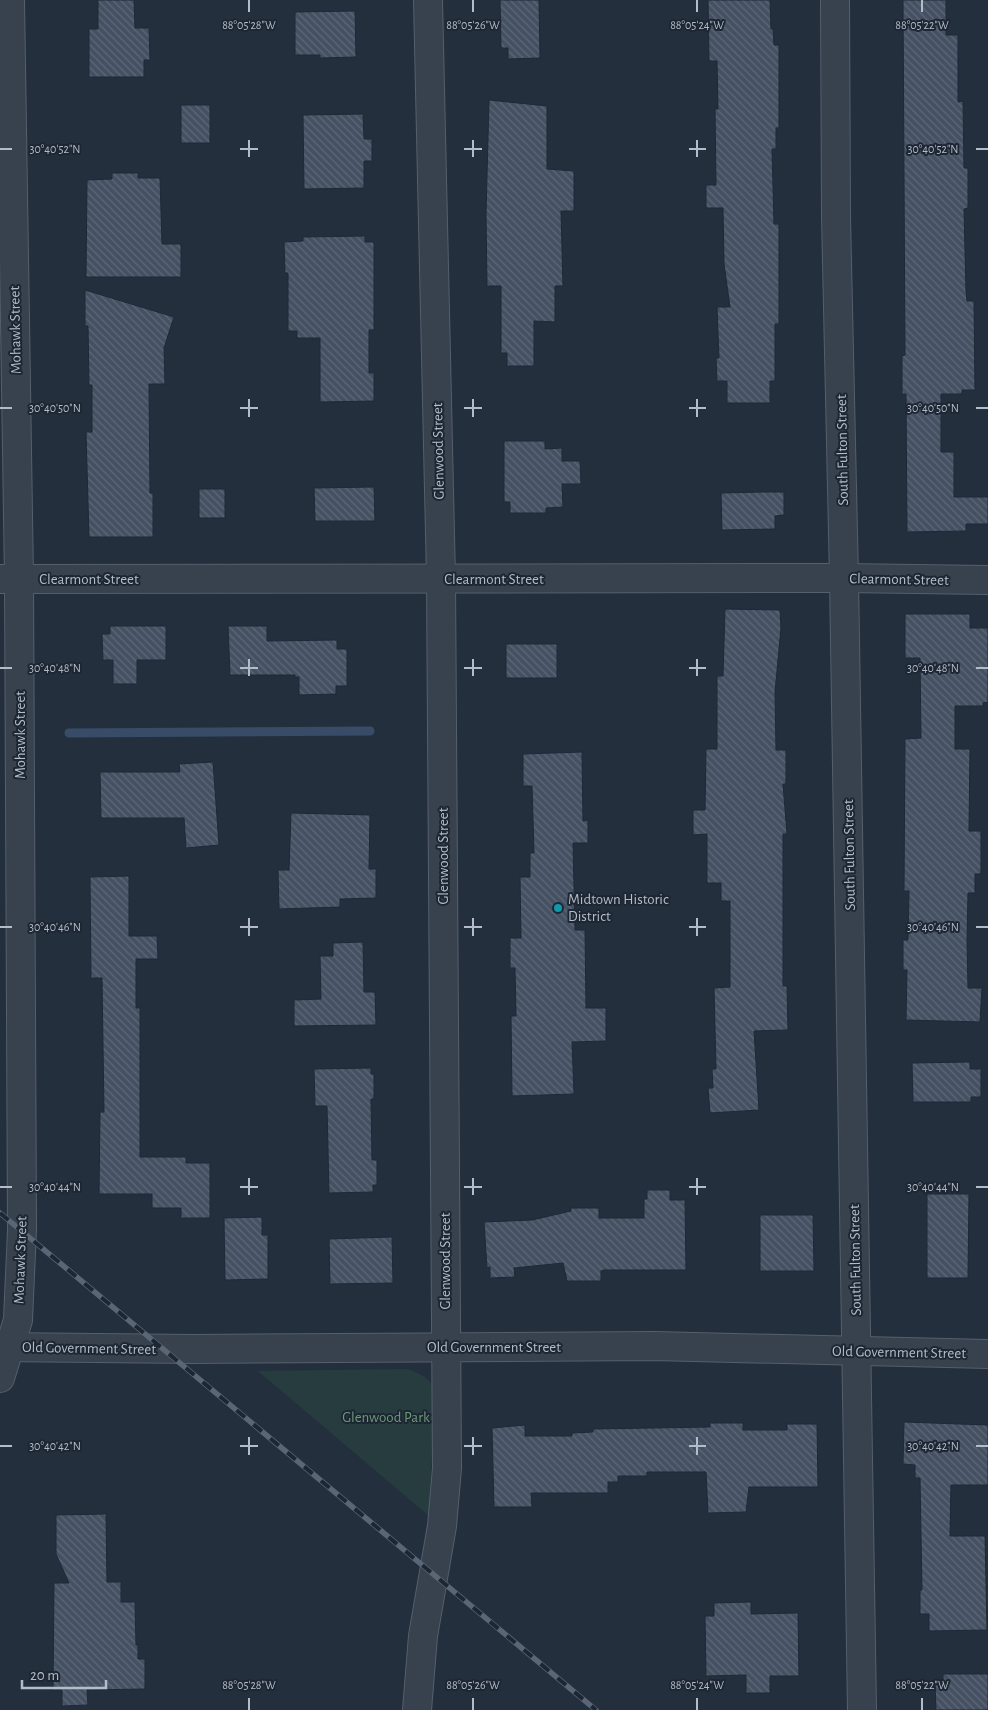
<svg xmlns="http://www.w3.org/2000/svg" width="988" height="1710" font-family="'Alegreya Sans',sans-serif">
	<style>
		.park { fill: #263c3f }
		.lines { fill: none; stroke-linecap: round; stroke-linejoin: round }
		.stream { stroke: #394c67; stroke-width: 9 }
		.building { fill: url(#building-back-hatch); stroke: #1f2835 }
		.minor-casing { stroke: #565f6c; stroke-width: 30 }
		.minor { stroke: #38414e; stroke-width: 28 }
		.rail-casing { stroke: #5a6575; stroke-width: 5.5 }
		.rail { stroke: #1d2633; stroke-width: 4; stroke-dasharray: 11; stroke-linecap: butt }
		.ticks { fill: none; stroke: #b4bcc9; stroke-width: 2 }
		.culture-dot { fill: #0f9aa8; stroke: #1d2633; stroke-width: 2 }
		.labels { text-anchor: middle; stroke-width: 4; stroke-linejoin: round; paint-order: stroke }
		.street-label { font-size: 15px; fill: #b4bcc9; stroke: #1d2633 }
		.poi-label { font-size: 15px; fill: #b4bcc9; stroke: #1d2633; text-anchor: start }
		.park-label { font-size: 15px; fill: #6b9a76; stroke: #1d2633 }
		.ticks-label { font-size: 12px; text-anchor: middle; fill: #b4bcc9; stroke: #1d2633; stroke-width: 4; stroke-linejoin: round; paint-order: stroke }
	</style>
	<defs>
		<pattern id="building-back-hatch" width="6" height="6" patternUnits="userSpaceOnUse" patternTransform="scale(1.25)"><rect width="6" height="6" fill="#455162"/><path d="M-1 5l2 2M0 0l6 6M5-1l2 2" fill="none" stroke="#5d6877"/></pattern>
	</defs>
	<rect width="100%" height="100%" fill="#242f3e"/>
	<!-- park -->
	<path class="park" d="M407,1369C420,1373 428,1377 435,1389L429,1516L258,1371Z"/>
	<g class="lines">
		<!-- stream -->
		<polyline class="stream" points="69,733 370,731"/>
	</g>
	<!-- building -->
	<g class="building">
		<polygon points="98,0 134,0 135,28 149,28 150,60 144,60 144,77 89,77 89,29 98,29"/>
		<polygon points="500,0 539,0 540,58 508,59 508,48 501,48"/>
		<polygon points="708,0 770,0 771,29 773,29 774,45 779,45 779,128 776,128 776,149 772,149 774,224 779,224 779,324 775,324 775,381 770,381 770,403 727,403 727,381 717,381 716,358 719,358 717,307 730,307 724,264 723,208 706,208 706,185 716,185 715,109 718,109 717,61 709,61"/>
		<polygon points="903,0 946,0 946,35 958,35 958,102 963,101 964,168 968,168 968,208 964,209 966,291 967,301 974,301 975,390 962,390 962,394 941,394 941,452 954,452 954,497 988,497 988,524 966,524 966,531 907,532 906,394 902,394 902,356 905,355"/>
		<polygon points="355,11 356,57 320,58 320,55 295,55 295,12"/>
		<polygon points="489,100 547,106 547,169 574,171 574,211 561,211 563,286 555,286 555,322 534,321 534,366 507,366 507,353 501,353 501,286 487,286 486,214"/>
		<rect x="181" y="105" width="29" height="38"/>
		<polygon points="363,114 364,139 372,139 372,161 364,161 364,188 304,189 303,115"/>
		<polygon points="112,173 138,173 138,178 160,178 162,244 181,244 181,277 86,277 87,180 112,179"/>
		<polygon points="365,236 365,242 374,242 374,330 369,330 369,373 374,373 374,401 320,402 320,338 297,338 297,331 288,331 288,273 285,273 284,242 303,241 303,237"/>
		<polygon points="85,290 174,317 164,348 165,384 149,384 150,493 153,493 153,537 89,537 86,432 92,432 92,385 89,385 88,326 85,326"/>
		<polygon points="504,441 545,441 545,449 562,448 562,461 580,461 581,484 562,484 563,507 546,508 546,513 510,513 510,502 504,502"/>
		<polygon points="374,487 375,521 315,521 314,488"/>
		<rect x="199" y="489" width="26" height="29"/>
		<polygon points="763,492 784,492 784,515 775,516 775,529 722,530 721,493"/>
		<polygon points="725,609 780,610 781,628 775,692 776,750 786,750 786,784 783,784 787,834 783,834 783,986 787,986 788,1030 754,1031 759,1110 710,1113 708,1088 713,1088 712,1069 716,1069 714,988 730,987 730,901 721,901 721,883 707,883 707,834 693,835 693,810 705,810 706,749 717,749 717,676 723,676"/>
		<polygon points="905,614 970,614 970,628 988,628 988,702 983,703 983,706 955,706 955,749 970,749 969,831 981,831 981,874 975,874 975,893 968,893 967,941 968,988 982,988 980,1022 906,1020 907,970 903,970 903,940 908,940 909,891 904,891 905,739 921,738 920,658 905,658"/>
		<polygon points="110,626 166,626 166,660 137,660 137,684 113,684 113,660 103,660 102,634 110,634"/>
		<polygon points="228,626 267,626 267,641 337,640 337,649 347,649 347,686 336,686 336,694 299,695 299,677 295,677 295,675 230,675"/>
		<rect x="506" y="644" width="51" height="34"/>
		<polygon points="582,752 583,821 588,820 588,843 573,843 575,930 585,930 586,1008 606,1008 606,1041 572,1042 574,1094 512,1096 511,1016 516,1016 515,968 510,968 510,938 521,938 520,877 530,877 530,853 534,853 532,786 523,786 523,754"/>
		<polygon points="213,762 219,845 186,848 184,818 101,818 100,772 180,772 179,764"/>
		<polygon points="291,813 370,815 369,869 376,869 376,898 340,899 340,907 279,909 278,870 289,870"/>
		<polygon points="129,876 129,936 157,936 158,959 136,959 136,1008 140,1008 140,1157 186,1157 186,1163 210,1163 210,1218 181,1218 181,1208 152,1208 152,1194 99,1194 100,1112 104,1112 102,978 91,978 90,877"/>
		<polygon points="363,942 364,992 375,992 376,1025 294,1026 294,1000 321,999 320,956 333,956 333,943"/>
		<polygon points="970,1062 970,1069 981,1069 981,1097 971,1097 971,1102 913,1102 912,1063"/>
		<polygon points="371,1068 371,1074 374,1074 374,1099 371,1099 372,1160 377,1160 377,1185 373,1185 373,1192 329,1193 327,1106 315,1106 314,1069"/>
		<polygon points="647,1190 670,1190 670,1200 685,1200 686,1270 604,1270 601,1271 601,1281 567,1281 563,1263 514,1268 515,1277 490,1278 490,1267 487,1268 484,1222 532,1220 571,1211 571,1208 599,1208 599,1218 644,1218 644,1199 647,1199"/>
		<polygon points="927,1194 969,1194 968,1278 927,1278"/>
		<polygon points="760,1215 813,1215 814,1271 760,1271"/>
		<polygon points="262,1217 262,1235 268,1235 268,1279 225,1280 224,1218"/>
		<polygon points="392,1237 393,1283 330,1284 329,1239"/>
		<polygon points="904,1422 988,1425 988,1485 951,1485 950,1536 985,1536 987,1630 929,1631 929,1614 920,1614 920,1590 922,1590 920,1478 915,1478 915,1465 903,1464"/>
		<polygon points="710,1423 743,1423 743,1430 787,1430 787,1424 817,1424 818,1487 749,1487 746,1512 708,1513 706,1472 647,1472 647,1476 618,1476 618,1482 608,1482 608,1493 531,1493 532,1507 494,1507 492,1428 525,1425 525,1436 572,1436 572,1433 593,1432 593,1429 710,1427"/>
		<polygon points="106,1514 107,1582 121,1582 121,1602 135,1602 136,1645 138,1645 138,1659 145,1659 145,1689 87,1690 88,1705 62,1706 62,1690 53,1690 54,1583 69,1583 56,1554 56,1515"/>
		<polygon points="751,1602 751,1614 798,1613 799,1676 770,1676 770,1693 746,1693 746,1675 706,1676 705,1616 714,1616 714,1603"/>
		<polygon points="943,1674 988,1674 988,1710 936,1710 935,1684 943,1684"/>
	</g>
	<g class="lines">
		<!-- minor casing -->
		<g class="minor-casing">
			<g id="minor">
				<polyline points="835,0 836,217 844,578 862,1710"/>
				<polyline points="2,579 844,578 988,580"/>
				<polyline points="0,1347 192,1349 654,1346 988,1354"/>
				<polyline points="0,1378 18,1320 22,1230 19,579 10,0"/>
				<polyline points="417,1710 423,1636 442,1526 447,1468 441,579 428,0"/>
			</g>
		</g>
		<!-- minor -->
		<use href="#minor" class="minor"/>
		<!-- rail casing -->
		<g class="rail-casing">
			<polyline id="rail" points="0,1213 596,1710"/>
		</g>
		<!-- rail -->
		<use href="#rail" class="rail"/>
	</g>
	<!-- ticks -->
	<path class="ticks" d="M249,0V12M473,0V12M697,0V12M922,0V12M249,140V157M473,140V157M697,140V157M0,149H12M240,149H258M464,149H482M689,149H706M976,149H988M249,399V417M473,399V417M697,399V417M0,408H12M240,408H258M464,408H482M689,408H706M976,408H988M249,659V676M473,659V676M697,659V676M0,668H12M240,668H258M464,668H482M689,668H706M976,668H988M249,918V936M473,918V936M697,918V936M0,927H12M240,927H258M464,927H482M689,927H706M976,927H988M249,1178V1195M473,1178V1195M697,1178V1195M0,1187H12M240,1187H258M464,1187H482M689,1187H706M976,1187H988M249,1437V1455M473,1437V1455M697,1437V1455M0,1446H12M240,1446H258M464,1446H482M689,1446H706M976,1446H988M249,1698V1710M473,1698V1710M697,1698V1710M922,1698V1710"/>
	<!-- markers -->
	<circle class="culture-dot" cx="558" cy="908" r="5"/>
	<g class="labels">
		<!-- street labels -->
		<g class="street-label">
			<text transform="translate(15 330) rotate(-91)" y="5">Mohawk Street</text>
			<text transform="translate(842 450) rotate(-91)" y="5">South Fulton Street</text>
			<text transform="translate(438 451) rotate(-91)" y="5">Glenwood Street</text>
			<text x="89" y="584">Clearmont Street</text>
			<text x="494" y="584">Clearmont Street</text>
			<text transform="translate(899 579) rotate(1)" y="5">Clearmont Street</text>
			<text transform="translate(20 735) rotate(-90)" y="5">Mohawk Street</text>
			<text transform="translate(849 855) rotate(-91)" y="5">South Fulton Street</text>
			<text transform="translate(443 856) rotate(-90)" y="5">Glenwood Street</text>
			<text transform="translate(20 1260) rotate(-88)" y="5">Mohawk Street</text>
			<text transform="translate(855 1260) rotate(-91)" y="5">South Fulton Street</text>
			<text transform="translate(445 1261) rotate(-90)" y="5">Glenwood Street</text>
			<text x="494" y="1352">Old Government Street</text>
			<text transform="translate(89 1348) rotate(1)" y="5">Old Government Street</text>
			<text transform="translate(899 1352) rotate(1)" y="5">Old Government Street</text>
		</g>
		<!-- poi labels -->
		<g class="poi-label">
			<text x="568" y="904">Midtown Historic<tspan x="568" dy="17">District</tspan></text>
		</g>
		<!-- park labels -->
		<g class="park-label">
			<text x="386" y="1422">Glenwood Park</text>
		</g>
	</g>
	<g class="ticks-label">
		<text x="249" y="29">88°05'28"W</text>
		<text x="473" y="29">88°05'26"W</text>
		<text x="697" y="29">88°05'24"W</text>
		<text x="922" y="29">88°05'22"W</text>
		<text x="55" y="153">30°40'52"N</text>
		<text x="933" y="153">30°40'52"N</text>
		<text x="55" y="412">30°40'50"N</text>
		<text x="933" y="412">30°40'50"N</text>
		<text x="55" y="672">30°40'48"N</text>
		<text x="933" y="672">30°40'48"N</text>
		<text x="55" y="931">30°40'46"N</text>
		<text x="933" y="931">30°40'46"N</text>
		<text x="55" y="1191">30°40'44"N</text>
		<text x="933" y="1191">30°40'44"N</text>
		<text x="55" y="1450">30°40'42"N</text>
		<text x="933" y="1450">30°40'42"N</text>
		<text x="249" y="1689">88°05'28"W</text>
		<text x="473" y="1689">88°05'26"W</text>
		<text x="697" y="1689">88°05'24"W</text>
		<text x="922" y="1689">88°05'22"W</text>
	</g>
	<!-- scale -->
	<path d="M22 1680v8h84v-8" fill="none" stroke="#b4bcc9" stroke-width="2.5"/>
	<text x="30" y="1680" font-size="15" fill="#b4bcc9" stroke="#1d2633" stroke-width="4" paint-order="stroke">20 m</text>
</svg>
